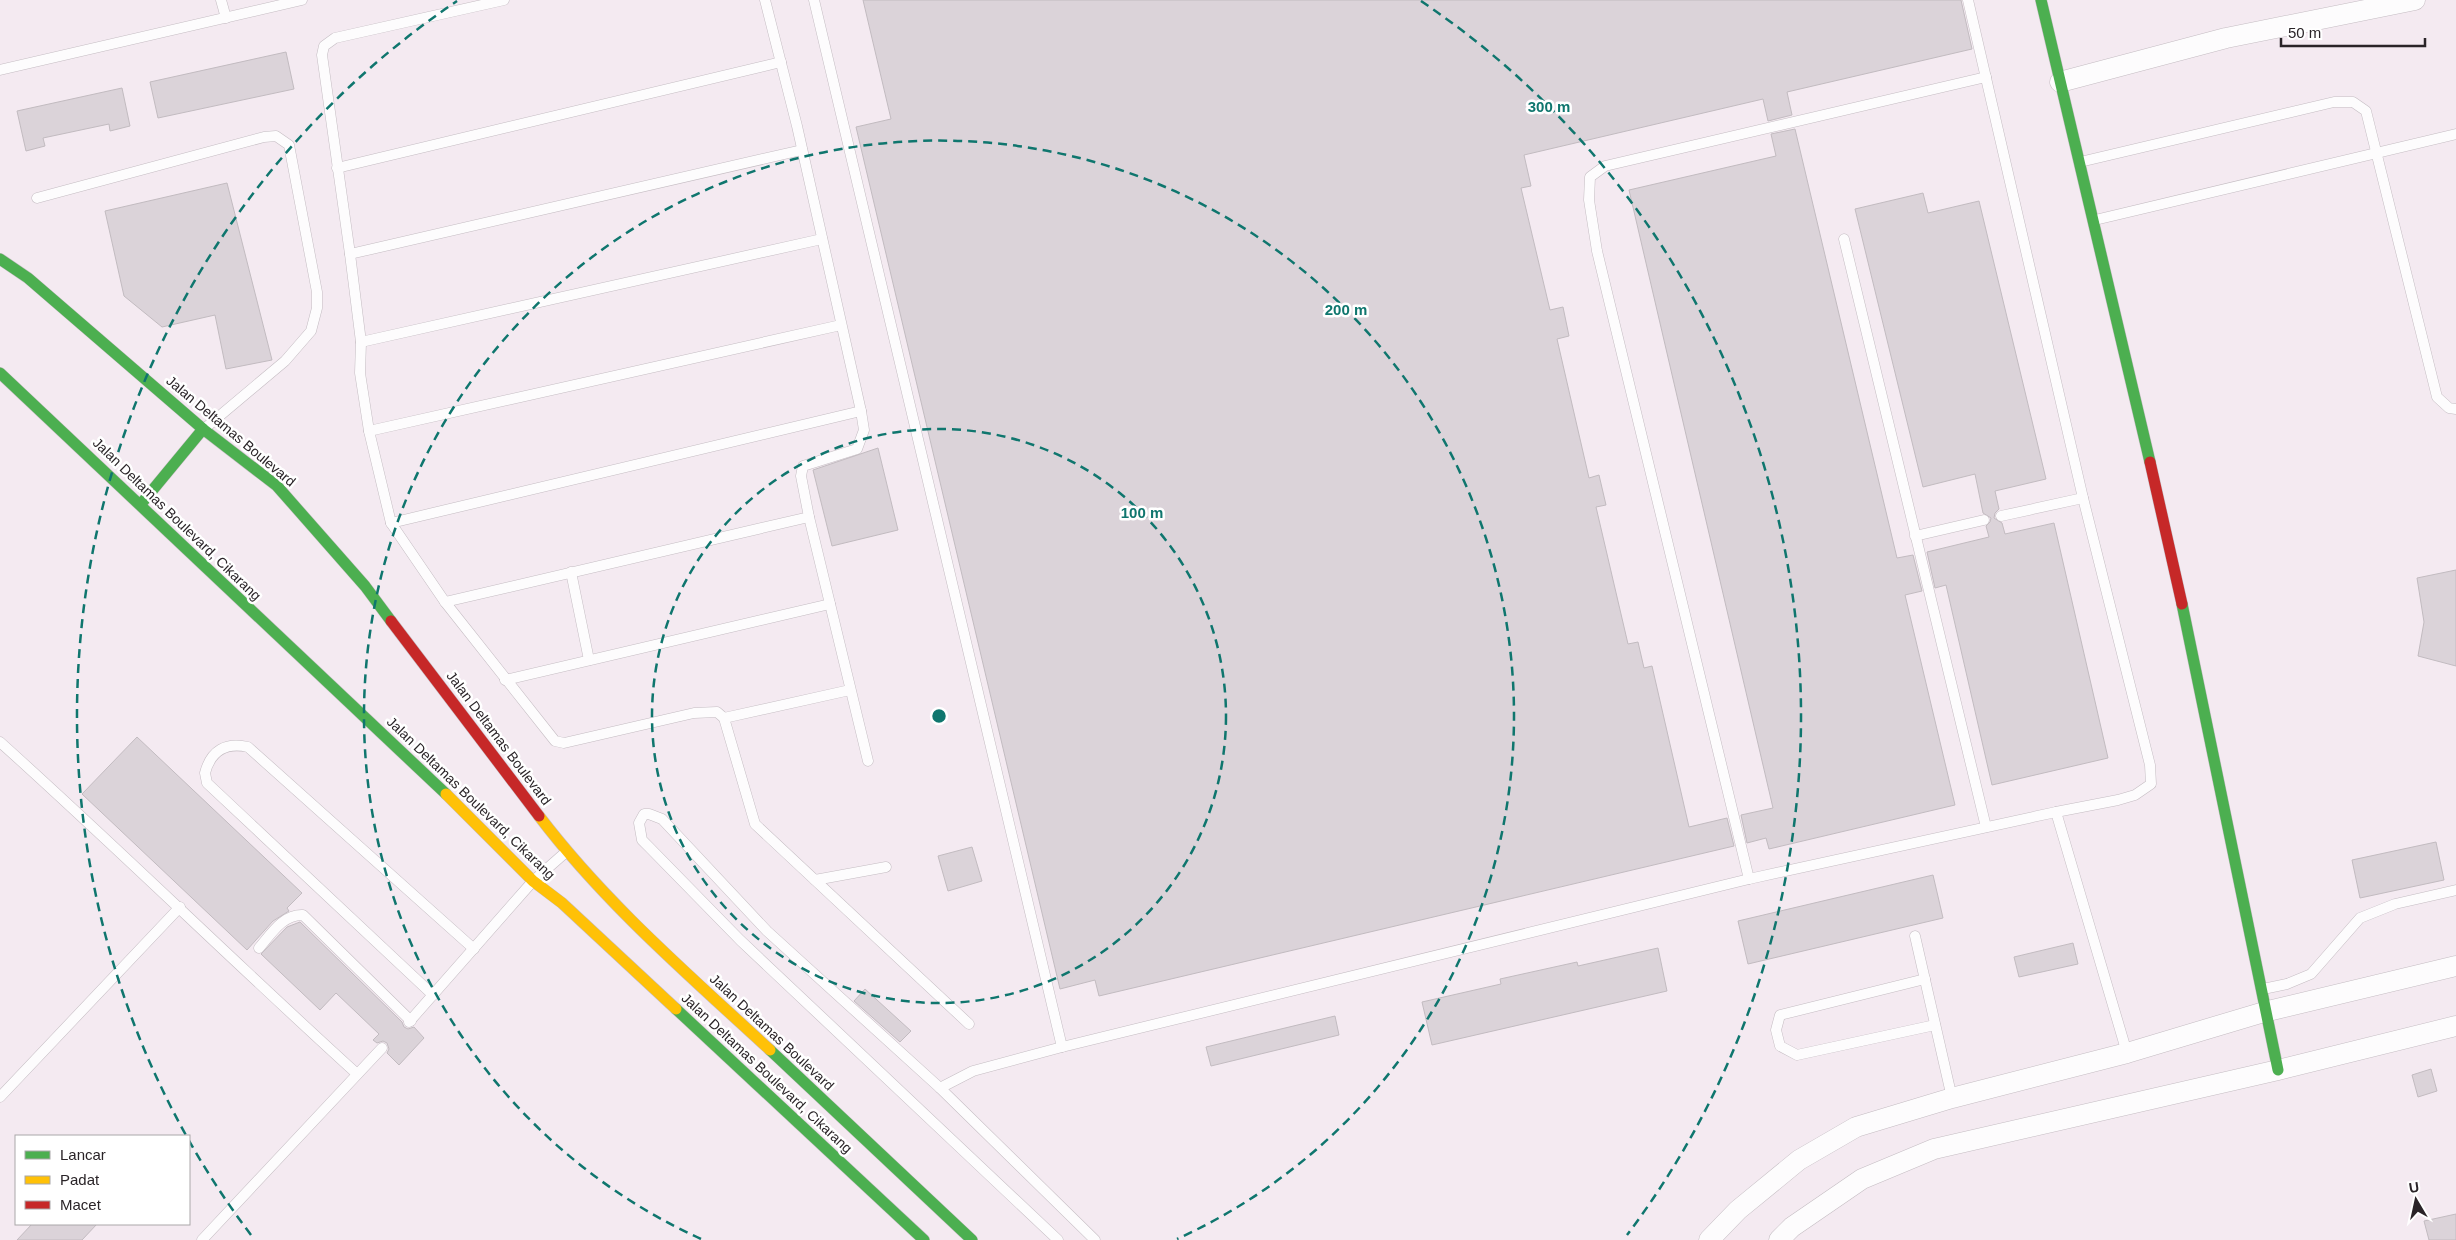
<svg xmlns="http://www.w3.org/2000/svg" width="2456" height="1240" font-family="Arial,sans-serif">
	<style>
		.building { fill: #dbd3d9; stroke: #c2bbc0 }
		.lines { fill: none; stroke-linecap: round; stroke-linejoin: round }
		.lane-casing { stroke: #c4bcc2; stroke-width: 11 }
		.street-casing { stroke: #c4bcc2; stroke-width: 21 }
		.fast-casing { stroke: #c4bcc2; stroke-width: 12 }
		.slow-casing { stroke: #c4bcc2; stroke-width: 12 }
		.jam-casing { stroke: #c4bcc2; stroke-width: 12 }
		.lane { stroke: #fdfcfd; stroke-width: 10 }
		.street { stroke: #fdfcfd; stroke-width: 20 }
		.fast { stroke: #4caf50; stroke-width: 11 }
		.slow { stroke: #ffc107; stroke-width: 11 }
		.jam { stroke: #c62828; stroke-width: 11 }
		.ring { fill: none; stroke: #0f766e; stroke-width: 2.5; stroke-dasharray: 9 6 }
		.labels { text-anchor: middle; stroke-width: 5; stroke-linejoin: round; paint-order: stroke }
		.street-label { font-size: 14px; fill: #2a2428; stroke: #fff }
		.centre { fill: #0f766e; stroke: #fff; stroke-width: 2.5 }
		.ring-label { font-size: 15px; text-anchor: middle; font-weight: bold; fill: #0f766e; stroke: #fff; stroke-width: 5; stroke-linejoin: round; paint-order: stroke }
	</style>
	<rect width="100%" height="100%" fill="#f4eaf1"/>
	<!-- building -->
	<g class="building">
		<polygon points="863,0 1961,0 1972,49 1787,92 1792,115 1768,121 1763,99 1524,155 1531,186 1521,188 1550,310 1563,307 1569,336 1557,339 1589,478 1599,475 1606,505 1596,507 1628,644 1638,642 1644,668 1652,666 1689,827 1727,818 1734,846 1099,996 1095,980 1060,989 856,127 891,119"/>
		<polygon points="286,52 294,89 158,118 150,82"/>
		<polygon points="122,88 130,126 110,131 109,124 43,138 45,146 26,151 17,111"/>
		<polygon points="1795,129 1897,558 1913,555 1922,591 1905,595 1955,805 1769,849 1766,838 1747,843 1741,815 1773,808 1629,190 1776,156 1771,134"/>
		<polygon points="227,183 272,360 226,369 215,315 162,327 124,296 105,211"/>
		<polygon points="1923,193 1928,213 1979,201 2046,479 1995,491 1999,509 1995,513 1994,518 2002,523 2005,534 2054,523 2108,758 1992,785 1946,585 1935,588 1927,552 1989,537 1986,526 1990,522 1991,518 1983,513 1975,474 1923,487 1855,209"/>
		<polygon points="878,448 898,530 832,546 813,470"/>
		<polygon points="2456,570 2456,666 2418,656 2424,622 2417,578"/>
		<polygon points="137,737 302,893 287,908 289,911 273,921 247,950 82,794"/>
		<polygon points="2436,842 2444,880 2360,898 2352,860"/>
		<polygon points="972,847 982,881 948,891 938,856"/>
		<polygon points="1933,875 1943,918 1748,964 1738,921"/>
		<polygon points="300,922 402,1022 404,1027 408,1029 414,1027 424,1038 399,1065 387,1053 389,1049 387,1043 383,1041 377,1043 373,1040 379,1034 336,993 320,1010 261,954 287,927"/>
		<polygon points="2073,943 2078,964 2019,977 2014,957"/>
		<polygon points="1658,948 1667,991 1432,1045 1422,1002 1501,984 1500,979 1577,962 1578,966"/>
		<polygon points="865,989 911,1031 900,1042 854,1001"/>
		<polygon points="1335,1016 1339,1035 1211,1066 1206,1047"/>
		<polygon points="2431,1069 2437,1091 2418,1097 2412,1075"/>
		<polygon points="2456,1214 2456,1240 2429,1240 2424,1221"/>
		<polygon points="32,1224 97,1224 82,1240 17,1240"/>
	</g>
	<g class="lines">
		<!-- lane casing -->
		<g class="lane-casing">
			<g id="lane">
				<polyline points="221,0 226,18"/>
				<polyline points="504,0 335,38 324,46 322,55 350,254 361,342 360,373 369,431 391,523 445,602 555,741 564,743 694,713 717,712 724,718 755,824 969,1024"/>
				<polyline points="814,0 1062,1047"/>
				<polyline points="0,70 302,0"/>
				<polyline points="2080,162 2334,102 2353,102 2366,111 2437,397 2449,408 2456,409"/>
				<polyline points="337,168 781,62"/>
				<polyline points="37,198 264,137 276,136 289,145 317,292 317,308 311,331 285,361 204,429"/>
				<polyline points="2095,220 2456,134"/>
				<polyline points="1844,239 1986,827"/>
				<polyline points="350,254 802,150"/>
				<polyline points="361,342 822,239"/>
				<polyline points="369,431 841,325"/>
				<polyline points="2001,516 2083,498"/>
				<polyline points="809,517 868,761"/>
				<polyline points="391,523 861,411"/>
				<polyline points="1915,536 1984,520"/>
				<polyline points="571,572 589,660"/>
				<polyline points="445,602 809,517 801,476 803,466 857,449 864,430 861,411 797,126 765,0"/>
				<polyline points="505,680 830,604"/>
				<polyline points="724,718 850,690"/>
				<path d="M0,742C120,850 236,964 356,1073"/>
				<polyline points="2056,812 2127,1053"/>
				<polyline points="1749,879 1597,251 1589,200 1590,177 1605,166 1986,77"/>
				<polyline points="815,880 886,867"/>
				<polyline points="1915,936 1952,1098"/>
				<path d="M259,948C271,934 283,914 303,915L411,1021"/>
				<polyline points="1925,979 1780,1015 1776,1030 1780,1046 1797,1055 1935,1025"/>
				<polyline points="2263,989 2287,984 2311,974 2360,918 2395,904 2456,890"/>
				<path d="M433,995L207,783L205,773C211,750 226,742 248,747L474,949"/>
				<polyline points="409,1022 533,881 566,852"/>
				<polyline points="940,1088 973,1071 1062,1047 1749,879 2056,812 2118,800 2135,795 2151,784 2150,765 2083,498 1968,0"/>
				<polyline points="0,1097 180,907"/>
				<polyline points="202,1240 382,1048"/>
				<polyline points="1058,1240 740,940 649,847 642,840 639,823 644,814 649,814 662,819 767,931 940,1088 1095,1240"/>
			</g>
		</g>
		<!-- street casing -->
		<g class="street-casing">
			<g id="street">
				<polyline points="2060,82 2226,38 2415,0"/>
				<polyline points="1709,1240 1738,1210 1799,1160 1856,1127 1952,1098 2127,1053 2264,1012 2456,966"/>
				<polyline points="1779,1240 1792,1227 1862,1179 1934,1149 2278,1070 2456,1026"/>
			</g>
		</g>
		<!-- fast casing -->
		<g class="fast-casing">
			<g id="fast">
				<polyline points="2041,0 2150,462"/>
				<polyline points="0,259 28,278 203,429 277,486 365,586 391,621"/>
				<polyline points="0,373 446,794"/>
				<polyline points="141,504 203,429"/>
				<polyline points="2182,604 2278,1070"/>
				<polyline points="676,1009 924,1240"/>
				<polyline points="770,1050 972,1240"/>
			</g>
		</g>
		<!-- slow casing -->
		<g class="slow-casing">
			<g id="slow">
				<polyline points="446,794 533,881 562,903 676,1009"/>
				<path d="M539,816C605,903 690,976 770,1050"/>
			</g>
		</g>
		<!-- jam casing -->
		<g class="jam-casing">
			<g id="jam">
				<polyline points="2150,462 2182,604"/>
				<polyline points="391,621 539,816"/>
			</g>
		</g>
		<!-- lane -->
		<use href="#lane" class="lane"/>
		<!-- street -->
		<use href="#street" class="street"/>
		<!-- fast -->
		<use href="#fast" class="fast"/>
		<!-- slow -->
		<use href="#slow" class="slow"/>
		<!-- jam -->
		<use href="#jam" class="jam"/>
	</g>
	<!-- distance rings -->
	<g class="ring">
		<circle cx="939" cy="716" r="287"/>
		<path d="M701 1239A575 575 0 1 1 1177 1239"/>
		<path d="M251 1235A862 862 0 0 1 457 1M1421 1A862 862 0 0 1 1627 1235"/>
	</g>
	<g class="labels">
		<!-- street labels -->
		<g class="street-label">
			<text transform="translate(231 431) rotate(40)" y="5">Jalan Deltamas Boulevard</text>
			<text transform="translate(177 519) rotate(44)" y="5">Jalan Deltamas Boulevard, Cikarang</text>
			<text transform="translate(499 738) rotate(53)" y="5">Jalan Deltamas Boulevard</text>
			<text transform="translate(471 798) rotate(44)" y="5">Jalan Deltamas Boulevard, Cikarang</text>
			<text transform="translate(772 1032) rotate(43)" y="5">Jalan Deltamas Boulevard</text>
			<text transform="translate(767 1073) rotate(43)" y="5">Jalan Deltamas Boulevard, Cikarang</text>
		</g>
	</g>
	<circle cx="939" cy="716" r="8" class="centre"/>
	<g class="ring-label">
		<text x="1549" y="112">300 m</text>
		<text x="1346" y="315">200 m</text>
		<text x="1142" y="518">100 m</text>
	</g>
	<!-- legend -->
	<rect x="15" y="1135" width="175" height="90" fill="#ffffff" stroke="#aaa7a9"/>
	<rect x="25" y="1151" width="25" height="8" fill="#4caf50" stroke="#aaa7a9"/>
	<text x="60" y="1160" font-size="15" fill="#2a2428">Lancar</text>
	<rect x="25" y="1176" width="25" height="8" fill="#ffc107" stroke="#aaa7a9"/>
	<text x="60" y="1185" font-size="15" fill="#2a2428">Padat</text>
	<rect x="25" y="1201" width="25" height="8" fill="#c62828" stroke="#aaa7a9"/>
	<text x="60" y="1210" font-size="15" fill="#2a2428">Macet</text>
	<!-- north arrow -->
	<g transform="translate(2416 1200) rotate(351)" stroke="#ffffff" stroke-width="4" paint-order="stroke">
	<path d="M0-4L9 19L0 12L-9 19Z" fill="#2a2428"/>
	<text y="-8" font-size="14" font-weight="bold" text-anchor="middle" fill="#2a2428">U</text>
	</g>
	<!-- scale -->
	<path d="M2281 38v8h144v-8" fill="none" stroke="#2a2428" stroke-width="2.5"/>
	<text x="2288" y="38" font-size="15" fill="#2a2428" stroke="#ffffff" stroke-width="4" paint-order="stroke">50 m</text>
</svg>
